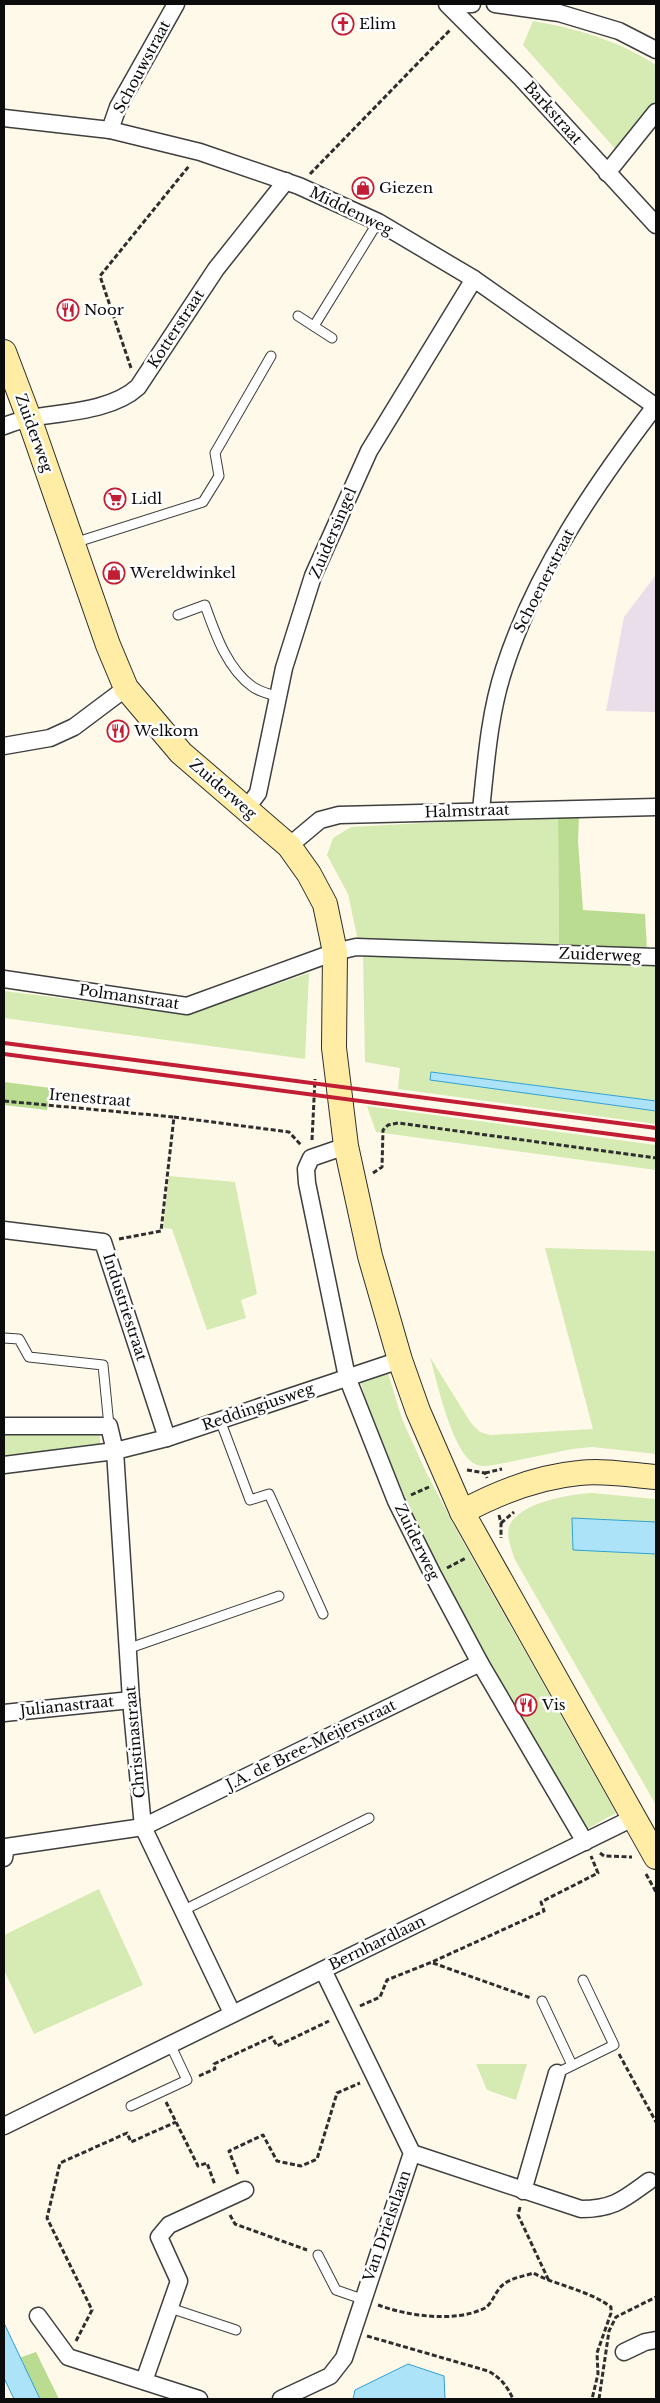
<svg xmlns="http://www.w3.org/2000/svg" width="660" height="2403" font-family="'Libre Baskerville',serif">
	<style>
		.industrial { fill: #e9dfeb }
		.green { fill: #d5ebb3 }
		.forest { fill: #badc91 }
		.water { fill: #ade3f9; stroke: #30a1d3 }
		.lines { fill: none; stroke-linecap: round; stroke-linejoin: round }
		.lane-casing { stroke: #3f3f3f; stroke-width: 11 }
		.street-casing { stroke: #3f3f3f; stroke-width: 19 }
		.secondary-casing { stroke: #2e2e2e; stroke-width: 26 }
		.path { stroke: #2e2e2e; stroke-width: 3; stroke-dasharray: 5 2.5; stroke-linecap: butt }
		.lane { stroke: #fff; stroke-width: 9 }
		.street { stroke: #fff; stroke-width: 16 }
		.secondary { stroke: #ffeda5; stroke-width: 24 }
		.rail { stroke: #c11e35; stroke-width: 4 }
		.labels { text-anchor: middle; stroke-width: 5; stroke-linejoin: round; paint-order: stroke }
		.poi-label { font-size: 15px; fill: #0c0c0c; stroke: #fff; text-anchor: start }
		.street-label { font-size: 15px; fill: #0c0c0c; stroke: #fff }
	</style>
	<rect width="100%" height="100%" fill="#fff9ea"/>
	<!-- industrial -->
	<polygon class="industrial" points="656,575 656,712 606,711 624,617"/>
	<!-- green -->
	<g class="green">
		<path d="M533,21C575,28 620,41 656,65V105L618,152L523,45Z"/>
		<polygon points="558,815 559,948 358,941 348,894 327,855 333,838 351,827 441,822 462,818"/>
		<polygon points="363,953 656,964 656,1101 431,1072 430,1079 656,1111 656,1124 398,1089 400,1068 365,1062"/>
		<polygon points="309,973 305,1059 4,1018 4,991 188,1014"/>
		<polygon points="367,1106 656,1145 656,1170 376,1132"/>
		<polygon points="169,1176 235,1182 257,1294 241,1300 246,1318 207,1330 172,1229 163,1228"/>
		<path d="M545,1248L656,1251V1454L592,1447L572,1449L494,1465C487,1466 481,1467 475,1464C452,1452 437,1382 430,1357L471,1423L480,1432L490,1435L593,1429Z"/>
		<path d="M388,1373L402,1419L426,1472L458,1533L616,1813L585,1830C517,1713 444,1597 394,1471C382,1442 368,1413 361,1382Z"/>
		<polygon points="4,1432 100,1432 100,1448 4,1460"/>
		<path d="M592,1493L656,1499V1522L572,1518L573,1550L656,1554V1805L514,1558C512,1549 506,1537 509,1527C517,1503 570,1494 592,1493Z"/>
		<polygon points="99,1889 143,1985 34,2034 4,1970 4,1935"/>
		<polygon points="476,2064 527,2064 516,2100 487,2090"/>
	</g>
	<!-- forest -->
	<g class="forest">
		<polygon points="558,815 579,815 578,841 583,910 645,914 647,950 559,948"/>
		<polygon points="4,1082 51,1088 47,1110 4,1105"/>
		<polygon points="36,2352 59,2399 40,2399 19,2358"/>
	</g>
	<!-- water -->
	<g class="water">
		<polygon points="431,1072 656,1101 656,1111 430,1080"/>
		<polygon points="572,1518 656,1522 656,1554 573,1550"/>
		<polygon points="4,2323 40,2399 14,2399 4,2378"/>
		<polygon points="408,2364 444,2376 445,2399 353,2399 355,2390"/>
	</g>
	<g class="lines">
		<!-- lane casing -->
		<g class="lane-casing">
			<g id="lane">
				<polyline points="298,316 332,338"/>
				<polyline points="314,326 378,222"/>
				<polyline points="74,543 203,502 219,476 215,453 271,356"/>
				<path d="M178,615L205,605C215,633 227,669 253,687C260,692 270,694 278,697"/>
				<polyline points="4,1338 19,1339 29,1357 103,1365 109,1426"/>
				<polyline points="220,1420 250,1500 269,1494 323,1614"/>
				<polyline points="127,1649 279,1596"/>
				<polyline points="182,1911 369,1818"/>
				<polyline points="542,2001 572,2065"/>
				<polyline points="557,2073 614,2045 583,1980"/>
				<polyline points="131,2106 187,2080 170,2044"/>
				<polyline points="318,2255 336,2290 362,2299"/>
				<polyline points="170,2308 236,2330"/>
			</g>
		</g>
		<!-- street casing -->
		<g class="street-casing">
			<g id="street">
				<polyline points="447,4 521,78 656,225"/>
				<polyline points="495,4 559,13 619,31 656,50"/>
				<polyline points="450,5 472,4"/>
				<polyline points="4,118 110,130 200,152 299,186 378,222 474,279 655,406"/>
				<polyline points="110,130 118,107 176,4"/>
				<polyline points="607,173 656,112"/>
				<path d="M4,426C12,423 21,420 30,418C64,412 112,411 138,387L216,269L286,181"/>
				<polyline points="4,746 50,738 74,727 126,688"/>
				<polyline points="246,809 258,793 284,668 313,576 369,451 474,279"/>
				<path d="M481,810C486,763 489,715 504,669C535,572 595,485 656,405"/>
				<polyline points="289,846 320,820 339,815 656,807"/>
				<polyline points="4,979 187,1006 335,952 356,947 656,957"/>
				<polyline points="346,1146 311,1158 306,1169 307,1183 347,1377 396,1501 433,1575 480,1663 585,1842"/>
				<polyline points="4,1230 103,1242 167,1438"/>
				<polyline points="4,1426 109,1426 115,1451 131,1700 143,1827 232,2013"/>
				<polyline points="4,1465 115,1451 167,1438 400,1360"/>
				<polyline points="4,1713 131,1700"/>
				<polyline points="4,1858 6,1847 143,1827 480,1663"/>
				<polyline points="4,2126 633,1818"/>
				<path d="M412,2153L581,2209C614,2209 624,2199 649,2181"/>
				<polyline points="523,2191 557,2073"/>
				<polyline points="38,2316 68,2357 199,2399"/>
				<polyline points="624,2352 645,2342 656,2340"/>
				<polyline points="144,2381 179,2281 159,2237 169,2225 245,2190"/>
				<polyline points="281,2399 330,2376 344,2358 412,2153 323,1970"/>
			</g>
		</g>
		<!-- secondary casing -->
		<g class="secondary-casing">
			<g id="secondary">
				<polyline points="4,352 29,418 108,645 126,688 181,753 289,846 309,874 325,904 335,952 334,1048 346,1146 370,1256 400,1360 418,1411 462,1512 656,1857"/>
				<path d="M462,1512C499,1492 537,1477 579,1473C604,1470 631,1475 656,1477"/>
			</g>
		</g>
		<!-- path -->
		<g class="path">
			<polyline points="310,174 450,30"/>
			<polyline points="131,368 100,276 189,166"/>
			<polyline points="4,1101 174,1117"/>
			<polyline points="312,1140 315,1079"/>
			<polyline points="373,1173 382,1167 383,1130 388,1125 398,1123 656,1158"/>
			<polyline points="119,1239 161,1231 174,1117 289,1132 301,1145"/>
			<polyline points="467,1470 485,1473 487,1478"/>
			<polyline points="485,1473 502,1469"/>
			<polyline points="411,1495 429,1487"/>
			<polyline points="499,1515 501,1523 501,1538"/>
			<polyline points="501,1523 514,1512"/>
			<polyline points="447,1568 466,1558"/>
			<polyline points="600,1853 604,1856 632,1857"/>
			<polyline points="646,1874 656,1892"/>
			<polyline points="433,1963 531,1998"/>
			<polyline points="360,2006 380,1997 387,1980 432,1962 544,1911 541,1902 598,1873 591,1856"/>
			<polyline points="619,2054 656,2122"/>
			<polyline points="199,2076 215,2069 214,2064 272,2037 277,2046 329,2021"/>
			<polyline points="166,2102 198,2166 207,2163 215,2185"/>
			<polyline points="238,2174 229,2151 263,2135 277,2161 301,2166 317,2159 337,2093 360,2083"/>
			<polyline points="520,2207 518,2215 549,2281"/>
			<polyline points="230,2215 235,2224 307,2250"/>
			<path d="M378,2305C408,2316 455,2323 485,2308C493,2303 496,2289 504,2284C511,2278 525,2276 533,2273C558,2286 588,2290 611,2307V2313L597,2353L598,2374L592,2399"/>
			<path d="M367,2336L488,2371C501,2378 507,2386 513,2399"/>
			<polyline points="76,2341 92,2310 47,2218 60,2163 127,2133 131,2142 176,2122"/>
			<polyline points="599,2399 609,2331 616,2317 656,2297"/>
		</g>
		<!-- lane -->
		<use href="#lane" class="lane"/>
		<!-- street -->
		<use href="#street" class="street"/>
		<!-- secondary -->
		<use href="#secondary" class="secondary"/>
		<!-- rail -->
		<g class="rail">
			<polyline points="4,1043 656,1128"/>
			<polyline points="4,1054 656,1140"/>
		</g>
	</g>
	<!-- icons -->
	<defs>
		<g id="church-ring" transform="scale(1.125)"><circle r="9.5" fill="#fff" stroke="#c11e35" stroke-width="1.5"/><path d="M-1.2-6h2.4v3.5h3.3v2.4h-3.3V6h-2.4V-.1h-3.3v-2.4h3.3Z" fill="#c11e35"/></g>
		<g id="shop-ring" transform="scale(1.125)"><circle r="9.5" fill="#fff" stroke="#c11e35" stroke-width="1.5"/><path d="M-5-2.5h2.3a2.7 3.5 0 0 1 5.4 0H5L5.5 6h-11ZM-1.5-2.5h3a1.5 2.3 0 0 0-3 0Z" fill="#c11e35"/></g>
		<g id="restaurant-ring" transform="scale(1.125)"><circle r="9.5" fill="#fff" stroke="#c11e35" stroke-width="1.5"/><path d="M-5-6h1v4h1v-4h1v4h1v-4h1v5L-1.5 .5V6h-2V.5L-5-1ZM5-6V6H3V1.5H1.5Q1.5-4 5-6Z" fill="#c11e35"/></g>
		<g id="supermarket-ring" transform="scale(1.125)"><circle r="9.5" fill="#fff" stroke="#c11e35" stroke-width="1.5"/><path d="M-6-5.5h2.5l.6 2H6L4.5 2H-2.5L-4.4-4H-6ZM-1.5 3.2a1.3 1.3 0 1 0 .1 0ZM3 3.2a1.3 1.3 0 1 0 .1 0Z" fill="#c11e35"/></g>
	</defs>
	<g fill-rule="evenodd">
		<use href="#church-ring" x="343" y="24"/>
		<use href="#shop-ring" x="363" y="188"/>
		<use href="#restaurant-ring" x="68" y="310"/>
		<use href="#supermarket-ring" x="115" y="499"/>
		<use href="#shop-ring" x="114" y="573"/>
		<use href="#restaurant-ring" x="118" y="731"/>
		<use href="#restaurant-ring" x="526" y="1705"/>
	</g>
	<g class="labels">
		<!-- poi labels -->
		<g class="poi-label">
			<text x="359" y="29">Elim</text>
			<text x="379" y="193">Giezen</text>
			<text x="84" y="315">Noor</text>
			<text x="131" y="504">Lidl</text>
			<text x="130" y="578">Wereldwinkel</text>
			<text x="134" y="736">Welkom</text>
			<text x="542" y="1710">Vis</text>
		</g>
		<!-- street labels -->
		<g class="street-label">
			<text transform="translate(142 67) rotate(-62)" y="5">Schouwstraat</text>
			<text transform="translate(553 113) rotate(48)" y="5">Barkstraat</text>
			<text transform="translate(351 211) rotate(26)" y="5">Middenweg</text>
			<text transform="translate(176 329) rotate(-57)" y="5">Kotterstraat</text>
			<text transform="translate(34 433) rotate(70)" y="5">Zuiderweg</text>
			<text transform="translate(333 533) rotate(-67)" y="5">Zuidersingel</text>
			<text transform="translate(544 581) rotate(-63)" y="5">Schoenerstraat</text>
			<text transform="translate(223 789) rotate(41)" y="5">Zuiderweg</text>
			<text transform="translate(467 811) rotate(-2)" y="5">Halmstraat</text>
			<text transform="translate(600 955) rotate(2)" y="5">Zuiderweg</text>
			<text transform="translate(129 997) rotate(8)" y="5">Polmanstraat</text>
			<text transform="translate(90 1098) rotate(5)" y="5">Irenestraat</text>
			<text transform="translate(125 1307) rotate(72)" y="5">Industriestraat</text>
			<text transform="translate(258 1407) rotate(-19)" y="5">Reddingiusweg</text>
			<text transform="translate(417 1542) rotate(64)" y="5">Zuiderweg</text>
			<text transform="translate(67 1706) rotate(-6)" y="5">Julianastraat</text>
			<text transform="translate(135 1742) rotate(-95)" y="5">Christinastraat</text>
			<text transform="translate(311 1745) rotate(-26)" y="5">J.A. de Bree-Meijerstraat</text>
			<text transform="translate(377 1943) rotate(-26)" y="5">Bernhardlaan</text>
			<text transform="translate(387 2226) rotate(-71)" y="5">Van Drielstlaan</text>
		</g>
	</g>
	<!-- border -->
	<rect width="660" height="2403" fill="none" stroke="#0c0c0c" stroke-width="10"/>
</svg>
